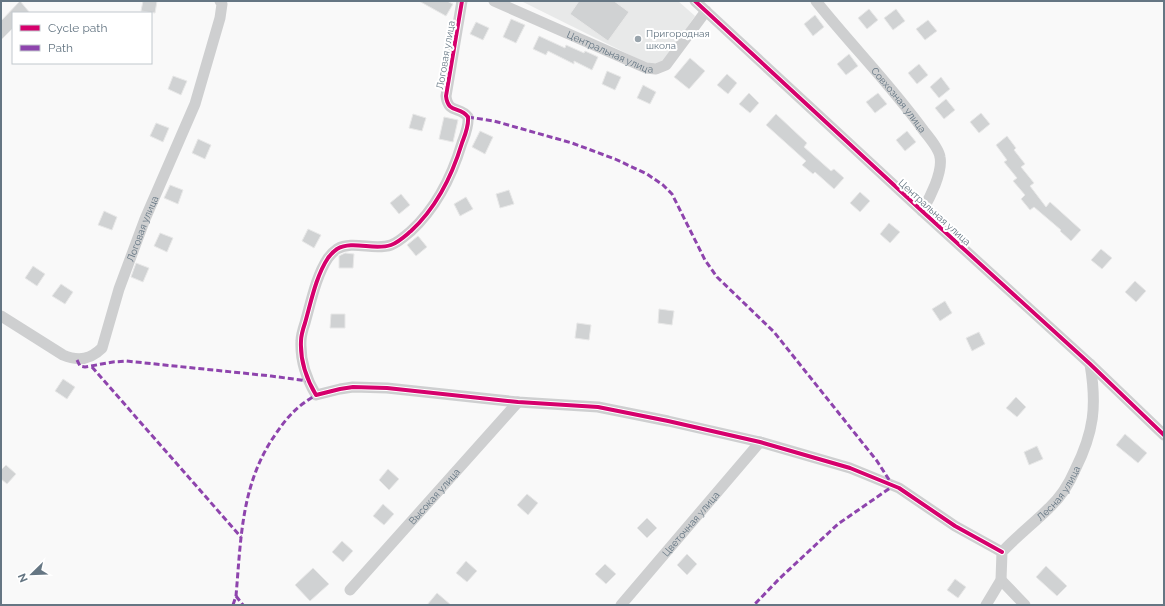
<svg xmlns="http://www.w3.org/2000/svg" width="1165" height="606" font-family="Raleway,sans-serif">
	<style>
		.built { fill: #e8e9e9 }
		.building { fill: #d0d2d3; stroke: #e8e8e8 }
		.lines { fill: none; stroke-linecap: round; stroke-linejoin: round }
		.minor { stroke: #cecfd0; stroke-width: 11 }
		.quiet { stroke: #8e44ad; stroke-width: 3; stroke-dasharray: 6 3; stroke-linecap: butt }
		.cycleway-casing { stroke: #fff; stroke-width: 6 }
		.cycleway { stroke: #d6006c; stroke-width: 4 }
		.poi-dot { fill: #99a4ac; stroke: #fff; stroke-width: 1.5 }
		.labels { text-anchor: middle; stroke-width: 4; stroke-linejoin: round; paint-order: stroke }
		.poi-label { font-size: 10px; fill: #657683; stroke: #fff; text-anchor: start }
		.street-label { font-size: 10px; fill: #657683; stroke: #fff }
	</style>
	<rect width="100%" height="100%" fill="#f9f9f9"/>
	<!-- built -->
	<polygon class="built" points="521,1 678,1 695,16 664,61 650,65"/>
	<!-- building -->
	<g class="building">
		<polygon points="20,1 30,13 13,13 13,28 1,40 1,21"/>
		<polygon points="143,1 157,1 155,13 141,11"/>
		<polygon points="419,1 447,1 453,4 446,16"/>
		<polygon points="579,1 614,1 629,12 608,41 570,14"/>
		<polygon points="869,9 878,20 867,29 858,18"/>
		<polygon points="896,9 905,21 893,30 884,18"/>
		<polygon points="815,15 824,27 813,36 804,24"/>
		<polygon points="511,19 525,25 516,43 503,37"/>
		<polygon points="928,20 937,31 925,40 916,29"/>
		<polygon points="476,22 489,28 483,40 470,34"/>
		<polygon points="539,36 565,48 566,45 584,53 585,51 598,57 592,70 574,61 574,64 548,51 546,55 533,49"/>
		<polygon points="849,54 858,66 846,75 837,64"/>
		<polygon points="690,58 705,71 689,89 674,77"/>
		<polygon points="919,64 928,75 917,84 908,73"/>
		<polygon points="607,71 621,77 615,90 602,84"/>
		<polygon points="727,74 737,83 728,94 717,85"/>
		<polygon points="173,76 187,81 181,95 168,89"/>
		<polygon points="941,77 950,89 939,98 930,87"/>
		<polygon points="643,85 656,92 650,104 637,98"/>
		<polygon points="749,93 759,103 750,113 739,104"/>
		<polygon points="878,93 887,104 875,113 866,102"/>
		<polygon points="946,99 955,110 944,119 935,108"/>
		<polygon points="981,113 990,124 979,133 970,122"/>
		<polygon points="413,114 426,118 422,131 409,128"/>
		<polygon points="776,114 807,143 804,147 831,171 834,169 844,178 834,189 815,172 813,174 802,165 806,161 766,125"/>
		<polygon points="444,117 458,120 453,142 439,139"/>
		<polygon points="156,123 169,128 163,142 150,136"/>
		<polygon points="480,131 493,137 485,154 472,147"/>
		<polygon points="907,131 916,142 905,151 896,140"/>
		<polygon points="1007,136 1016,148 1014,150 1025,164 1021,167 1034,183 1030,186 1046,207 1050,202 1081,230 1071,241 1060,231 1061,230 1034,207 1030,210 1021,199 1025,195 1013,181 1017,178 1004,162 1007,160 996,145"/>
		<polygon points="198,139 211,145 205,159 192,153"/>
		<polygon points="170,185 183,190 178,204 164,198"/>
		<polygon points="509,190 514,204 500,208 496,194"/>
		<polygon points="860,192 870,201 860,212 850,203"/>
		<polygon points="401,194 410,205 399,214 390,203"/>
		<polygon points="466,197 473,209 460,216 454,204"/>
		<polygon points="104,211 117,217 112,230 98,225"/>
		<polygon points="889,223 900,232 890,243 880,234"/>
		<polygon points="308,229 321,235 314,248 302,241"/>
		<polygon points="160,233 173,238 167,252 154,246"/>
		<polygon points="418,236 427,247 416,256 407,245"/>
		<polygon points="1101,249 1112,258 1102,269 1091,260"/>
		<polygon points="345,253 354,254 353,268 339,268 339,256"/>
		<polygon points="136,263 149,268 143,282 131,277"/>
		<polygon points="33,266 45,274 37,286 25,278"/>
		<polygon points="1135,281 1146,291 1136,302 1125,292"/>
		<polygon points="61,284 73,292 65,304 52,296"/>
		<polygon points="945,301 952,313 940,321 932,309"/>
		<polygon points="659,309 674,311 672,325 658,323"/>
		<polygon points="331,314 345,314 345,328 330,328"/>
		<polygon points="577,323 591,325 589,340 575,338"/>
		<polygon points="979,332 985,344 972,351 966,338"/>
		<polygon points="63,379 75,387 67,399 55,391"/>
		<polygon points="1016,397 1026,407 1017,417 1006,408"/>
		<polygon points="1125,434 1147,453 1138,463 1116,445"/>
		<polygon points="1037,446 1043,459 1029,465 1024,452"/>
		<polygon points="6,465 16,474 7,484 1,479 1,470"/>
		<polygon points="388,469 399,479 389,490 379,480"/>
		<polygon points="527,494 538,503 528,515 517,505"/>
		<polygon points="383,504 394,514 384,525 373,516"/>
		<polygon points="647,518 657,528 647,538 637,528"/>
		<polygon points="342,541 353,551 343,562 332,552"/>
		<polygon points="687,554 697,564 687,575 677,565"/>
		<polygon points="466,561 477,571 467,582 456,573"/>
		<polygon points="605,564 616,574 606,584 595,574"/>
		<polygon points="1046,566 1067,586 1057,596 1036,577"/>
		<polygon points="313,568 329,584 310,601 295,585"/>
		<polygon points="955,579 966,587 958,598 947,590"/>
		<polygon points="437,593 451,605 427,605"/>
	</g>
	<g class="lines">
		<!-- minor -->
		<g class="minor">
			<path d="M462,1L446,96C448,114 460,106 468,117C469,126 465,135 462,143C452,176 436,208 411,231C405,236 399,242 391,245C374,251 353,240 337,249C334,251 331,254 328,258C316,276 311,302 305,323C303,329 301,335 301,341C300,361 306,378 316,395L340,389L353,387L387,388L518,402L598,407L668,421L760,442L850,468L899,488L955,526L1002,552"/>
			<path id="s1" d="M494,1L646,68L656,69L666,65L706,11"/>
			<polyline points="695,1 922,211 1090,364 1164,435"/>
			<path id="s2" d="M816,1C851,45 891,85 924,131C929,137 939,149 940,157C943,172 930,198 922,211"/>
			<path id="s3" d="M1,316L63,355C79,362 91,359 102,348L119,289L145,219L195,104L220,18L222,4L220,1"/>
			<polyline points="1001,580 1025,605"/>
			<path id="s4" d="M350,590L518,402"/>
			<path id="s5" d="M621,605L760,442"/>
			<path id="s6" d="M986,605L1001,580L1002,552C1017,536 1034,523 1049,508C1060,498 1069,484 1075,470C1094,432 1097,406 1090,364"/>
		</g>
		<!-- quiet -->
		<g class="quiet">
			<polyline points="468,117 494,121 572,143 615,159 647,174 663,185 672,194 705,260 717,277 774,332 877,461 893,486 838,524 779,579 754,605"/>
			<polyline points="77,360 80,366 85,367 113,362 126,361 271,376 308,381"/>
			<polyline points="92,367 241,537"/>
			<polyline points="236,596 243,605"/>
			<path d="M233,605L236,596C241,539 241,484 275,435C288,416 296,407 316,395"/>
		</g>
		<!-- cycleway casing -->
		<g class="cycleway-casing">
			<g id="cycleway">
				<path d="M462,1L446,96C448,114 460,106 468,117C469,126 465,135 462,143C452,176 436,208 411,231C405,236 399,242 391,245C374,251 353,240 337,249C334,251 331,254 328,258C316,276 311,302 305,323C303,329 301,335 301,341C300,361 306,378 316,395L340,389L353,387L387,388L518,402L598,407L668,421L760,442L850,468L899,488L955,526L1002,552"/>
				<polyline points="695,1 922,211 1090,364 1164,435"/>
			</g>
		</g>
		<!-- cycleway -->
		<use href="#cycleway" class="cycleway"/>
	</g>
	<!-- markers -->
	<circle class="poi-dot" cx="638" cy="39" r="4"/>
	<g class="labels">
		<!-- poi labels -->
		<g class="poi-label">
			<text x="646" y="37">Пригородная<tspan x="646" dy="12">школа</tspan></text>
		</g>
		<!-- street labels -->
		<g class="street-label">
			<text dy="4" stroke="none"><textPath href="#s1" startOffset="127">Центральная улица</textPath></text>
			<text transform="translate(445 55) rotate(-80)" y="4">Логовая улица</text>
			<text dy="4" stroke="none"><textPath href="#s2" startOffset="129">Совхозная улица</textPath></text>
			<text transform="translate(935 212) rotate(42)" y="4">Центральная улица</text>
			<text dy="4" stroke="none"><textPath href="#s3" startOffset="242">Логовая улица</textPath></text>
			<text dy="4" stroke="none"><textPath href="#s6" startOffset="139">Лесная улица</textPath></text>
			<text dy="4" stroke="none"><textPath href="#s4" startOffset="126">Высокая улица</textPath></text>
			<text dy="4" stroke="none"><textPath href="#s5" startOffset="107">Цветочная улица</textPath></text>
		</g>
	</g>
	<!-- border -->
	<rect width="1165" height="606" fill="none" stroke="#657683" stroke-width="4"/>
	<!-- legend -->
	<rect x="12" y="12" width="140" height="52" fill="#ffffff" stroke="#c1c8cd"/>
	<rect x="20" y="25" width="20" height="6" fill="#d6006c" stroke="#c1c8cd"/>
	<text x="48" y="32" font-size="12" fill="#657683">Cycle path</text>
	<rect x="20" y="45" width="20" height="6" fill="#8e44ad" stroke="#c1c8cd"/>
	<text x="48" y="52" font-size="12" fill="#657683">Path</text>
	<!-- north arrow -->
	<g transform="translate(32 574) rotate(247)" stroke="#ffffff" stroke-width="3" paint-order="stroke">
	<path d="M0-3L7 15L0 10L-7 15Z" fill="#657683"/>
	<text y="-6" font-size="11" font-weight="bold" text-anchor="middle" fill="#657683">N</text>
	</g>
</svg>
